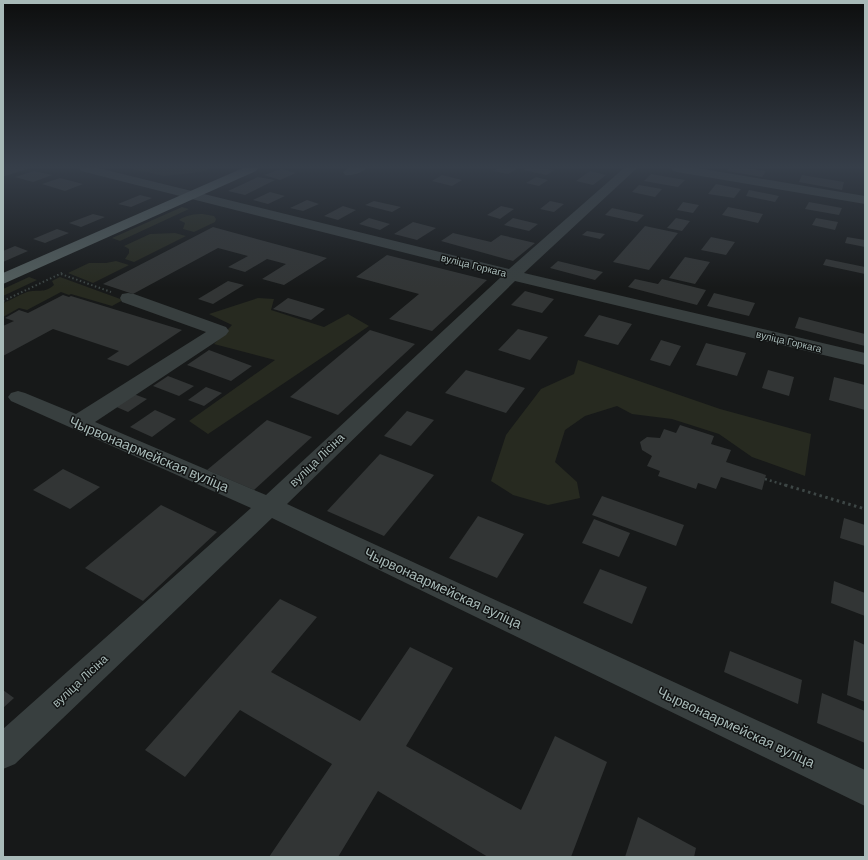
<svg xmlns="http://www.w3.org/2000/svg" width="868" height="860" font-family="'DM Sans',sans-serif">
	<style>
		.green { fill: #272a20 }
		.building { fill: #323535 }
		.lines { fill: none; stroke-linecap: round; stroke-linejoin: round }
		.path-far2 { stroke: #3d4645; stroke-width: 2; stroke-dasharray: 1.5 2.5; stroke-linecap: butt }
		.path-far1 { stroke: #3d4645; stroke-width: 2.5; stroke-dasharray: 2 3; stroke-linecap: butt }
		.path { stroke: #3d4645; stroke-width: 3; stroke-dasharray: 2.5 3.5; stroke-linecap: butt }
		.minor { fill: #383f3f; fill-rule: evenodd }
		.major { fill: #535e5d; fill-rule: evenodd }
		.labels { text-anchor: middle; stroke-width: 3; stroke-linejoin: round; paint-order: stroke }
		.far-street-label { font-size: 10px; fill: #a8bab8; stroke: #121414 }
		.street-label { font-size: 12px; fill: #a8bab8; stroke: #121414 }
		.near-street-label { font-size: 14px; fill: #a8bab8; stroke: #121414 }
	</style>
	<rect width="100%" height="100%" fill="#171919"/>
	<!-- green -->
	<g class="green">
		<polygon points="128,168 212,168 201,172 164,176"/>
		<polygon points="182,207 189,209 120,241 112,238"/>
		<path d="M203,214L214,216L216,219L215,222L194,232L183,229L185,223L179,220C186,215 194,214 203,214Z"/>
		<polygon points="175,233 186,236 134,262 125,259 129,253 129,249 124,246 150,234"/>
		<polygon points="116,261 129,265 93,283 68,273 89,263 106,263"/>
		<polygon points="29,277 37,280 3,296 3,289"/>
		<path d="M60,277L123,300L112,306L71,294L69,295L61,292L27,310L19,308L3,317V303C11,300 19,295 27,292C37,289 44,294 54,285L52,281Z"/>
		<polygon points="258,298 274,299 271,310 324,327 348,314 369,326 208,434 189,421 275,360 214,344 232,325 209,314"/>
		<polygon points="578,360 720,409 811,434 805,476 752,457 719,434 672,419 632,414 617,406 585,416 565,430 555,462 577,482 580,498 548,505 513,495 491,481 506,435 541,389 574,374"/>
	</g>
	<!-- building -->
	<g class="building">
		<polygon points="3,168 30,168 5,176 3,176"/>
		<polygon points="498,168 518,168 508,174 493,171"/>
		<polygon points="527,168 541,168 554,170 547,175 523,170"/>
		<polygon points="729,168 746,168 766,171 762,177 727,171"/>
		<polygon points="281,169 296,173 280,180 264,175"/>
		<polygon points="34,171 52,175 33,182 15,177"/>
		<polygon points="590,171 606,175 593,185 576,181"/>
		<polygon points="651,174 685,180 678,187 644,181"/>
		<polygon points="442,175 462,180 452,186 432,181"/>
		<polygon points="802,175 844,182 842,190 799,182"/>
		<polygon points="258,177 275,180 245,195 228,191"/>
		<polygon points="536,177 548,180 539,186 526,183"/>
		<polygon points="60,178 83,184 65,191 42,184"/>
		<polygon points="716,184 741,189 734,198 708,194"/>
		<polygon points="639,185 662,189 655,197 632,192"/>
		<polygon points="749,190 779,196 775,202 746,196"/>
		<polygon points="270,192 285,196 268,204 253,200"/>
		<polygon points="140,195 152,198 131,207 118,204"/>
		<polygon points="307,200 319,204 303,211 290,208"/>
		<polygon points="374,201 401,207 392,212 365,205"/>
		<polygon points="550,201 564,204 554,212 540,209"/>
		<polygon points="683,202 699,205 693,213 677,210"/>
		<polygon points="809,202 842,208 839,215 805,209"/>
		<polygon points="343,206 356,210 338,220 324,216"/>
		<polygon points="501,206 514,209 500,219 487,215"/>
		<polygon points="728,207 763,214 758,223 722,215"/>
		<polygon points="612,208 644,215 637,222 605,215"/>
		<polygon points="93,214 105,217 81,227 69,223"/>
		<polygon points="369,218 390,224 380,230 359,224"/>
		<polygon points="513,218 538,224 529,231 504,225"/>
		<polygon points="676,218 690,221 682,231 667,228"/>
		<polygon points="816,218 838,222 835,230 812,225"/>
		<polygon points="413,222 436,228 417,240 394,234"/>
		<polygon points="645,226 678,233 649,270 613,262"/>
		<polygon points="213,227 327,258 284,285 262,279 286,264 267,259 245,272 228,267 248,256 218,248 133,294 103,284"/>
		<polygon points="57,229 69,233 45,243 33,239"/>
		<polygon points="587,231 605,234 600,239 582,235"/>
		<polygon points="453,233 491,242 501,235 535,243 513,261 441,241"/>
		<polygon points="711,237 735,242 726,255 701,250"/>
		<polygon points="847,237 865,240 865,247 845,243"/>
		<polygon points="15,246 28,251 3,262 3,251"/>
		<polygon points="387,255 487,280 432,331 389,319 419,294 356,277"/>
		<polygon points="685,257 710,262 695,284 669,278"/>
		<polygon points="826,259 865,267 865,274 823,265"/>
		<polygon points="558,261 603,272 595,280 550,268"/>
		<polygon points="635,279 658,284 662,279 706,290 697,305 628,287"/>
		<polygon points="228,281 244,285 213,304 198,299"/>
		<polygon points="525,291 554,299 542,313 511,305"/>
		<polygon points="714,293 755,303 749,316 707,306"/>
		<polygon points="63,295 69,297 71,296 182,330 128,366 107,359 119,351 53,329 3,356 3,326 14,321 5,318 19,310 28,313"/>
		<polygon points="288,298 325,309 311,320 273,309"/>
		<polygon points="599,315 632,324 618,345 584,336"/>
		<polygon points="799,317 865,334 865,346 795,328"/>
		<polygon points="518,329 548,337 530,360 498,350"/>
		<polygon points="370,330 415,344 338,415 290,397"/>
		<polygon points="661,340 681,346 670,366 650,360"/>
		<polygon points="706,343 746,353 737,376 696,365"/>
		<polygon points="209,350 252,366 231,381 187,365"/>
		<polygon points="466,370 525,388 506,413 445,393"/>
		<polygon points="768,370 794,377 789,396 762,388"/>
		<polygon points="168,376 194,386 179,396 153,386"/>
		<polygon points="834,377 865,385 865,410 829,400"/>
		<polygon points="206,387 222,393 204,406 188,400"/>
		<polygon points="131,393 147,399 128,412 112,405"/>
		<polygon points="155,410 176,419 152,437 130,427"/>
		<polygon points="407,411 434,420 411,446 384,436"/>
		<polygon points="267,420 312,437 254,490 207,470"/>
		<polygon points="680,425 714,436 711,444 731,450 726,462 766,475 762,490 721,477 716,489 698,483 696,489 658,476 660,471 647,466 652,456 642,450 640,442 647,437 660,438 664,429 676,433"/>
		<polygon points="380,454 434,475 384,536 327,511"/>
		<polygon points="63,469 100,487 70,509 33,490"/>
		<polygon points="602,496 684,525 676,546 592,515"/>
		<polygon points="161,505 217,532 143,601 85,568"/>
		<polygon points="478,516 524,534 497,578 449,558"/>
		<polygon points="844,518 865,525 865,546 840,538"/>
		<polygon points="594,519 630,533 619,557 582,543"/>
		<polygon points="600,569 647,587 632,624 583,603"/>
		<polygon points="834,581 865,593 865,616 831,603"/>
		<polygon points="280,599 317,617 271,672 360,721 410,647 453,668 406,746 521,810 555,736 607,762 571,857 488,857 378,791 338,857 269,857 332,764 240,710 185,777 145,750"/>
		<polygon points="854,640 865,645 865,702 847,695"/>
		<polygon points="730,651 802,680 798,704 724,672"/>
		<polygon points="3,690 14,698 3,708"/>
		<polygon points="822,693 865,711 865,743 817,723"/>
		<polygon points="638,817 696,848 694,857 625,857"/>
	</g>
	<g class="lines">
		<!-- path-far2 -->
		<g class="path-far2">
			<polyline points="61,274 111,292"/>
			<polyline points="3,301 64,272"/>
		</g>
		<!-- path-far1 -->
		<polyline class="path-far1" points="765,479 788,486"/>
		<!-- path -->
		<polyline class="path" points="785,485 865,509"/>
		<!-- minor -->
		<g class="minor">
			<polygon points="79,168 98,168 509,269 624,168 637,168 524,273 865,353 865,365 515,281 287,504 865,770 865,806 272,518 15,764 3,769 3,729 251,508 11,401 8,397 11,393 18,391 25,393 76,414 206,332 122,302 120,298 122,294 128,293 134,294 226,327 229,331 226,335 95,422 266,495 501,277 81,171"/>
			<path d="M349,168H366C362,173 351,176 345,175L343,172Z"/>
			<polygon points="671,168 697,168 865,196 865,204 677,172 673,171"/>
		</g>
		<!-- major -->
		<polygon class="major" points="243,168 258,168 256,171 3,284 3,273"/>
	</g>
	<!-- sky -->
	<linearGradient id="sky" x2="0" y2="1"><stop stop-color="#0d0e0e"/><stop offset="0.58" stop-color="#363e49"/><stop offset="1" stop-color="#363e49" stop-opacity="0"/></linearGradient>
	<rect width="868" height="288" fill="url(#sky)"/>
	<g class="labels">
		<!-- far-street labels -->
		<g class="far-street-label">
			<text transform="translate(474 265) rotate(14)" y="4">вуліца Горкага</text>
			<text transform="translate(789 341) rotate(13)" y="4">вуліца Горкага</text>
		</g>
		<!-- street labels -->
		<g class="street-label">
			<text transform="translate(317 460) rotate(-44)" y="4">вуліца Лісіна</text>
			<text transform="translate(80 681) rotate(-43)" y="4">вуліца Лісіна</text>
		</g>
		<!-- near-street labels -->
		<g class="near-street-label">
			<text transform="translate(149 454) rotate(23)" y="5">Чырвонаармейская вуліца</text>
			<text transform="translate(443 588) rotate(25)" y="5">Чырвонаармейская вуліца</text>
			<text transform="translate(736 727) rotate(25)" y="5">Чырвонаармейская вуліца</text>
		</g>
	</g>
	<!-- border -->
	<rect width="868" height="860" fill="none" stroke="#a8bab8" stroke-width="8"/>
</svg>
